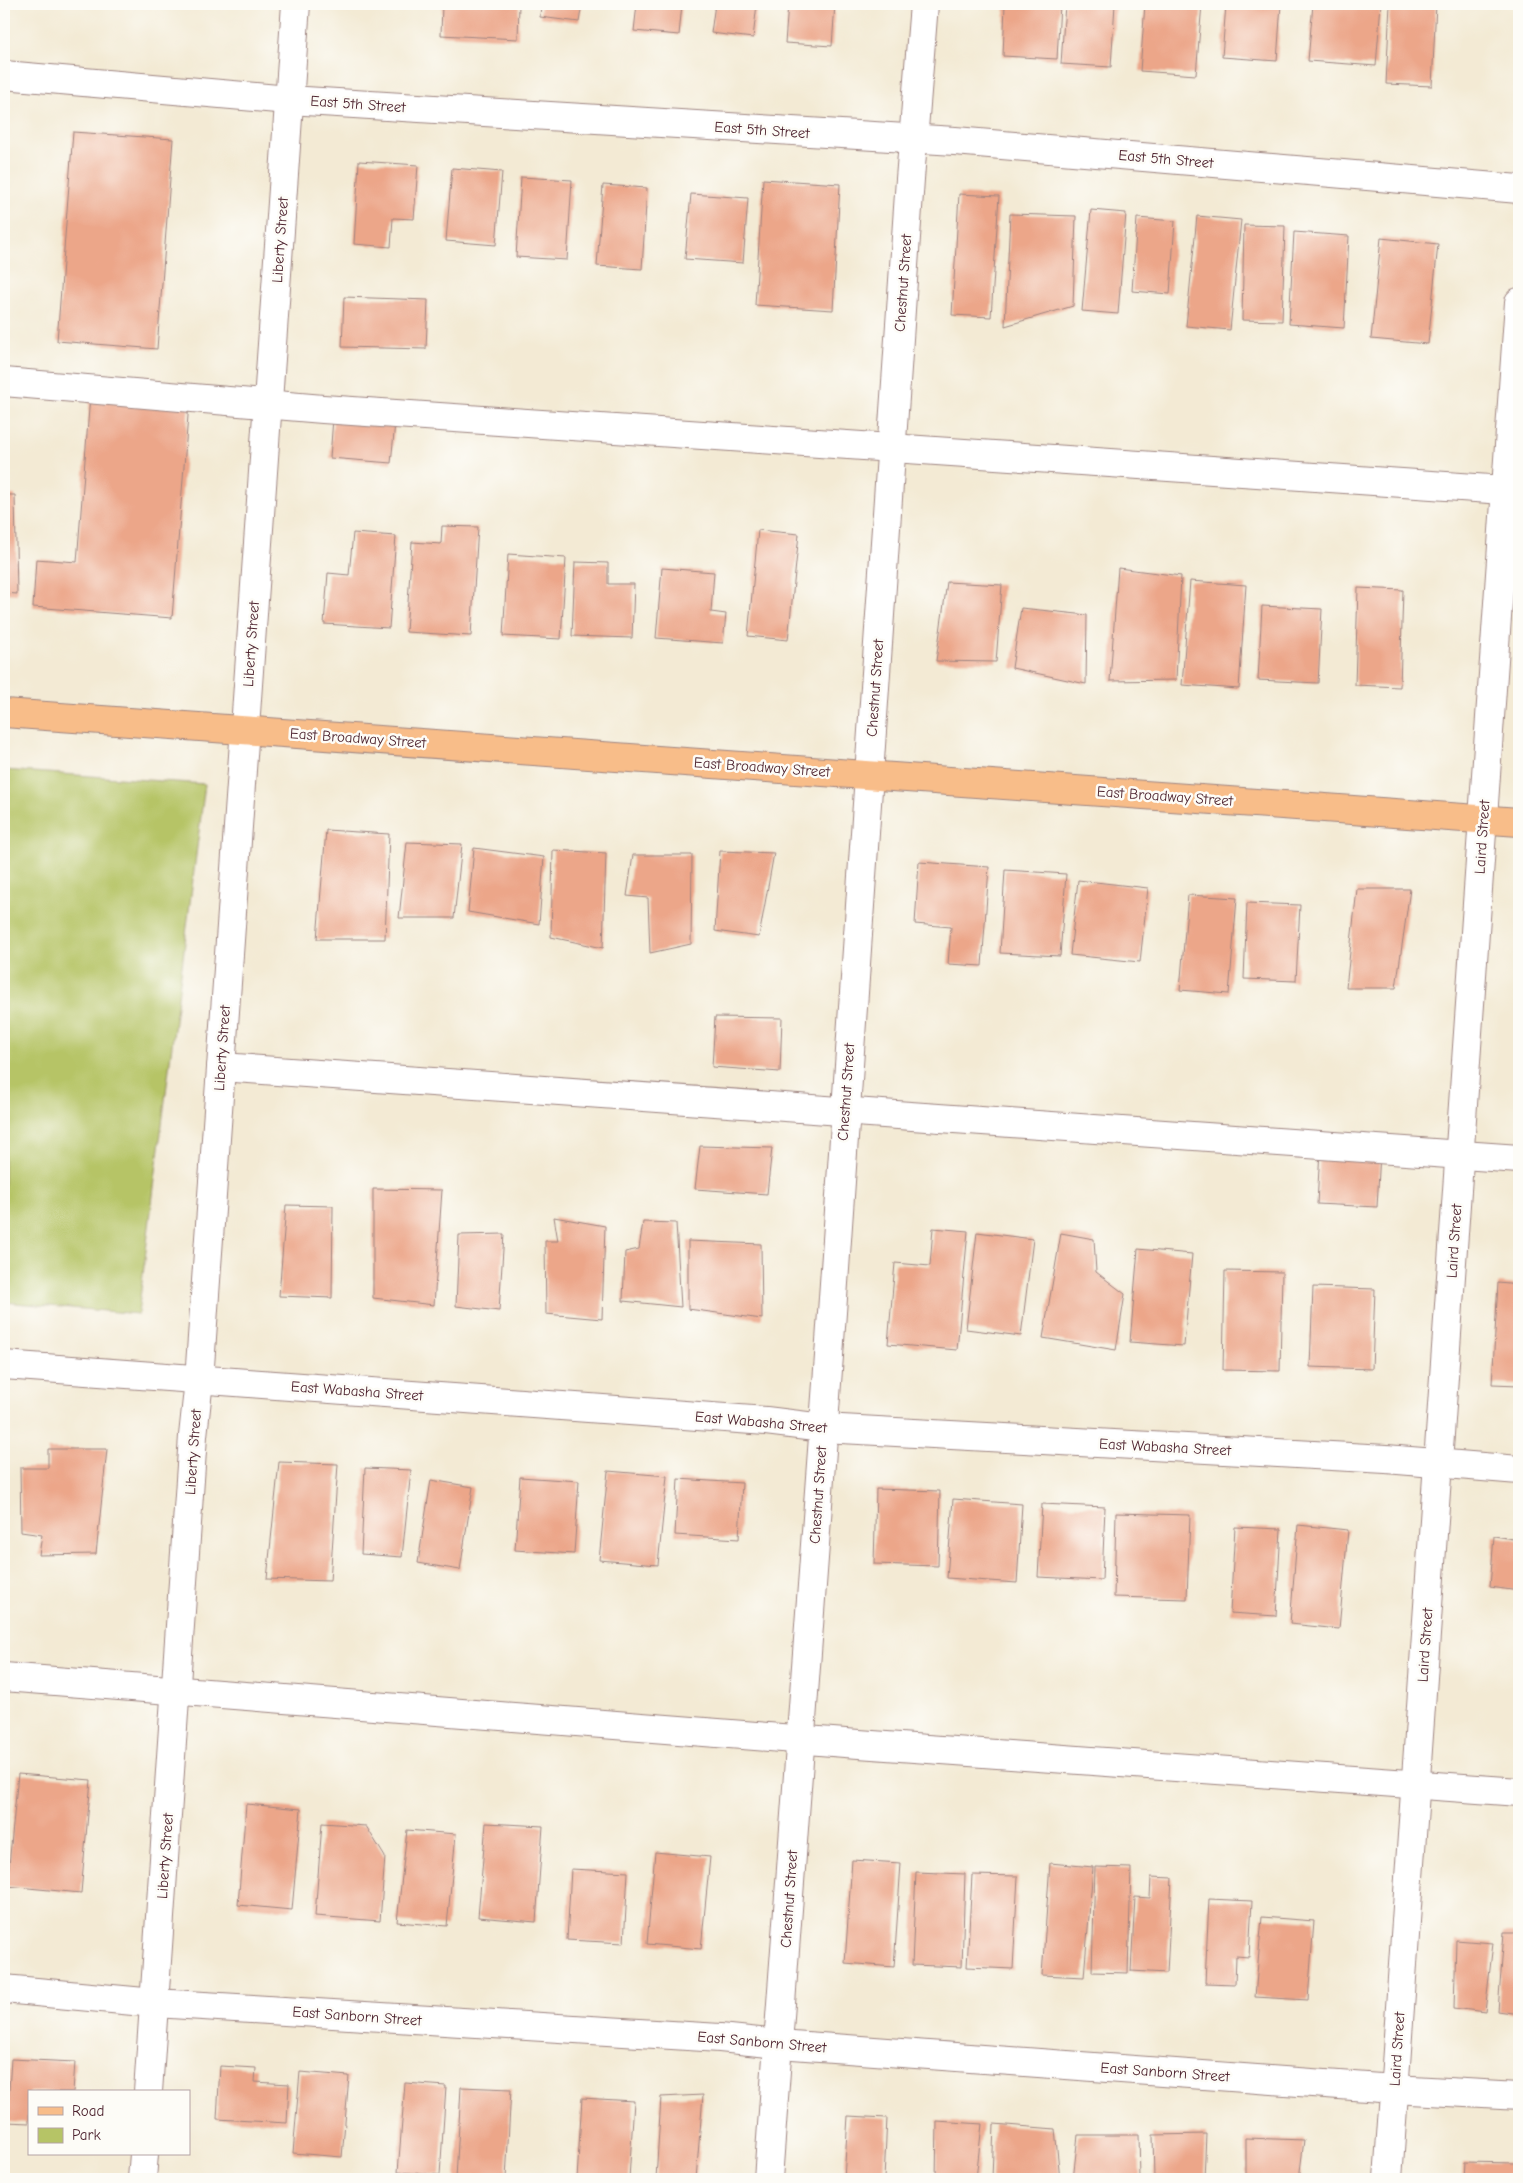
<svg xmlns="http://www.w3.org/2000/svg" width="1523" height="2183" font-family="'Comic Neue',sans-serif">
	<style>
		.green { fill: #b6c466; stroke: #807248 }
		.building { fill: #eca689 }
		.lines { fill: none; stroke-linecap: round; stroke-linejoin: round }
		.minor-casing { stroke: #9e8480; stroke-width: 30 }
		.major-casing { stroke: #9e8480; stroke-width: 30 }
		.minor { stroke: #fff; stroke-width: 28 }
		.major { stroke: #f8bd89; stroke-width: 28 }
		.labels { text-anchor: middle; stroke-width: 5; stroke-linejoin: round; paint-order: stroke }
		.street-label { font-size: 15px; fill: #4a1f2b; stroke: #fdfcf7 }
	</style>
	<rect width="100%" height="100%" fill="#fdfcf7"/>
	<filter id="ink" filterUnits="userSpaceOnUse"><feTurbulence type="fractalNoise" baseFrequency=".02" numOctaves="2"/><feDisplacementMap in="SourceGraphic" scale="10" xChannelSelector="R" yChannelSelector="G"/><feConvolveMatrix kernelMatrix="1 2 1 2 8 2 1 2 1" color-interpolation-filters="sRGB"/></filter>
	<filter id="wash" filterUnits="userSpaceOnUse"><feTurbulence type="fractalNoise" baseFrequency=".0096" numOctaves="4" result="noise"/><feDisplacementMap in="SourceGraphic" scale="20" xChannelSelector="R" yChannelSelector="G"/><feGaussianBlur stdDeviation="1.12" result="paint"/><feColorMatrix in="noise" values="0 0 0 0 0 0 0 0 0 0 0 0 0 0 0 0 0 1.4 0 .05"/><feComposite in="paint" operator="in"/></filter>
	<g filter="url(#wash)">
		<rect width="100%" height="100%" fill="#f3ead4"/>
		<!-- green -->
		<polygon class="green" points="4,770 205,784 138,1314 4,1302"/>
		<g id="blocks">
			<!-- building -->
			<g class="building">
				<polygon points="442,4 519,4 518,39 441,35"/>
				<polygon points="541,4 582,4 579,22 540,17"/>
				<polygon points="637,4 682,4 679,35 634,31"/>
				<polygon points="715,4 757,4 753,38 711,33"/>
				<polygon points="788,4 835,4 832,46 785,43"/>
				<polygon points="1005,4 1060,4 1057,59 1003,56"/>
				<polygon points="1065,4 1115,4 1111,67 1061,64"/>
				<polygon points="1145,4 1202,4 1196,75 1140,71"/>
				<polygon points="1226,4 1281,4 1277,61 1222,57"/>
				<polygon points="1313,4 1381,4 1376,66 1308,61"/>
				<polygon points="1390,4 1436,4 1432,86 1386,84"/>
				<polygon points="73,132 173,139 157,349 57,341"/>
				<polygon points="359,161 418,165 414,219 393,218 391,247 354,244"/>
				<polygon points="452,168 502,172 496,245 446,241"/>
				<polygon points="521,177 572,180 567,260 516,257"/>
				<polygon points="763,179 840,184 833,310 755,305"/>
				<polygon points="603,185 647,188 642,269 597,266"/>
				<polygon points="691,194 748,198 743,263 685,259"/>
				<polygon points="959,194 999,196 991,317 952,315"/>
				<polygon points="1091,210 1126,213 1118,314 1082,311"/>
				<polygon points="1010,214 1076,216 1073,306 1005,326"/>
				<polygon points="1197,216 1241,220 1230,330 1186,326"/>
				<polygon points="1137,218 1175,221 1170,294 1132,291"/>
				<polygon points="1244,225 1285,226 1282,321 1242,320"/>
				<polygon points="1294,232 1349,236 1344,328 1289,324"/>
				<polygon points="1381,238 1438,244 1428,344 1371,339"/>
				<polygon points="344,297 428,300 426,349 342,347"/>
				<polygon points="90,396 189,403 172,618 33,607 36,559 77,562"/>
				<polygon points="333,418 395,423 391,463 330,458"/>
				<polygon points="4,495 15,495 17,594 4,593"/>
				<polygon points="442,526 478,527 471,636 406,632 412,542 441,544"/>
				<polygon points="758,530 799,534 788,640 748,636"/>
				<polygon points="353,533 396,536 389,628 324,624 328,573 349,575"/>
				<polygon points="508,554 566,558 561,639 503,636"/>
				<polygon points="575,562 608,563 608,584 634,584 632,638 572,636"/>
				<polygon points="662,568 714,572 711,612 726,614 723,643 656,638"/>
				<polygon points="1118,568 1181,576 1176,680 1110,681"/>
				<polygon points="1190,581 1246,585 1239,689 1182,685"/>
				<polygon points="947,582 1002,585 996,662 936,661"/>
				<polygon points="1358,588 1403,590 1400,687 1355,685"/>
				<polygon points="1262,606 1322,609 1318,683 1258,680"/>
				<polygon points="1021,608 1087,615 1086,684 1012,668"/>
				<polygon points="326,830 389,834 385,939 317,939"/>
				<polygon points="407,842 462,844 454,918 399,918"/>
				<polygon points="474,848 544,857 539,924 468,912"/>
				<polygon points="553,850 606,853 603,948 551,937"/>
				<polygon points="720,851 774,853 759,937 715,931"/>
				<polygon points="633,855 692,855 691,944 650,953 648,898 627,896"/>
				<polygon points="919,862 989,867 982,966 948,964 951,927 915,924"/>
				<polygon points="1005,870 1066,874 1060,956 1000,953"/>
				<polygon points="1078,880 1148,888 1140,962 1070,955"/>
				<polygon points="1357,889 1410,889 1396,988 1346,988"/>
				<polygon points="1188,895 1237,898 1229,994 1180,990"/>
				<polygon points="1247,903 1300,905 1296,981 1244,979"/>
				<polygon points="715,1017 782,1018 780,1072 712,1067"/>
				<polygon points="700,1146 772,1148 767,1194 695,1189"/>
				<polygon points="1320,1150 1380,1153 1377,1207 1317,1204"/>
				<polygon points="373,1189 442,1190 434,1305 373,1298"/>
				<polygon points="286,1205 333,1206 332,1298 279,1296"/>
				<polygon points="554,1217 605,1226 602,1319 546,1314 545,1241 558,1241"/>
				<polygon points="643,1222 676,1223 681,1307 623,1301 625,1252 639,1249"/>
				<polygon points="933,1228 968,1231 957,1350 888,1344 895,1263 930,1266"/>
				<polygon points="977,1232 1033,1239 1021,1336 966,1329"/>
				<polygon points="1061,1233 1094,1239 1096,1272 1125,1294 1116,1350 1043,1338"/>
				<polygon points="504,1234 499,1311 456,1306 459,1235"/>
				<polygon points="688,1241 761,1244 762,1319 688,1309"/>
				<polygon points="1138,1249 1192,1254 1184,1346 1130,1342"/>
				<polygon points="1225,1271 1282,1272 1280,1371 1223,1370"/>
				<polygon points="1498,1283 1519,1285 1519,1385 1492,1384"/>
				<polygon points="1313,1287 1375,1289 1372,1369 1310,1367"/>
				<polygon points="48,1449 107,1449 96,1554 39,1555 42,1535 21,1532 20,1468 48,1468"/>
				<polygon points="279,1462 338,1464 330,1581 267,1579"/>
				<polygon points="365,1468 411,1470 402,1557 361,1554"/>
				<polygon points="608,1471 667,1476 658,1565 599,1560"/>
				<polygon points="520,1477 579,1481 574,1554 515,1550"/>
				<polygon points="678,1479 742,1483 739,1539 675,1535"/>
				<polygon points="431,1480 473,1487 460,1570 418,1563"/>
				<polygon points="876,1489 940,1491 938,1566 874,1564"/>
				<polygon points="953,1499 1022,1504 1017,1583 947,1578"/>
				<polygon points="1042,1504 1105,1507 1102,1580 1038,1577"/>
				<polygon points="1116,1513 1190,1515 1187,1599 1114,1597"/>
				<polygon points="1298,1525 1348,1530 1339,1629 1290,1624"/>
				<polygon points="1235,1527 1281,1529 1276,1616 1230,1613"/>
				<polygon points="1494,1536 1519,1540 1519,1591 1490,1587"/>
				<polygon points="18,1774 91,1780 81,1893 7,1886"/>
				<polygon points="246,1804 301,1809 292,1910 238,1905"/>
				<polygon points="322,1823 366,1826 385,1857 380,1921 315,1916"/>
				<polygon points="486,1823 543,1826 536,1922 478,1917"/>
				<polygon points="407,1830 456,1834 447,1926 397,1922"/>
				<polygon points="655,1852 710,1857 701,1949 647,1944"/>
				<polygon points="852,1860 901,1863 894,1967 845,1963"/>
				<polygon points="1050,1863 1093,1867 1084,1977 1042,1975"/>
				<polygon points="1095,1867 1131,1868 1128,1973 1092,1972"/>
				<polygon points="571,1869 628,1872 624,1943 567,1940"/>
				<polygon points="916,1872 965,1874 962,1967 912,1965"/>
				<polygon points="972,1875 1018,1876 1013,1969 967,1967"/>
				<polygon points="1151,1877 1172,1878 1167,1973 1131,1971 1135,1897 1150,1898"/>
				<polygon points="1209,1899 1252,1901 1249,1957 1236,1956 1235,1984 1205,1983"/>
				<polygon points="1262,1917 1314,1921 1308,2000 1255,1997"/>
				<polygon points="1504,1932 1519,1932 1519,2014 1498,2011"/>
				<polygon points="1456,1940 1493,1943 1485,2012 1454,2008"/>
				<polygon points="11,2059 75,2062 73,2092 29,2092 29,2123 7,2122"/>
				<polygon points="220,2066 256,2068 255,2082 289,2084 287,2123 217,2119"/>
				<polygon points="300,2072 349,2076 342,2157 293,2153"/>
				<polygon points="405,2083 446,2086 440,2175 398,2172"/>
				<polygon points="461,2087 511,2089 506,2179 456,2179"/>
				<polygon points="703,2095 696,2179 656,2179 661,2097"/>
				<polygon points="582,2098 634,2101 629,2179 577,2179"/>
				<polygon points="848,2116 887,2118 884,2179 844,2179"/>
				<polygon points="937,2121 982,2124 976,2179 936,2179"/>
				<polygon points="994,2124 1055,2129 1060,2179 992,2179"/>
				<polygon points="1206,2134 1204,2179 1154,2179 1153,2135"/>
				<polygon points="1078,2135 1139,2135 1140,2179 1073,2179"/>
				<polygon points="1246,2138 1304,2140 1299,2179 1246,2179"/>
				<polygon points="1464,2162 1516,2163 1515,2179 1463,2179"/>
			</g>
		</g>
	</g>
	<g filter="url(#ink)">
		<use href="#blocks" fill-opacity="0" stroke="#9e8480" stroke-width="1"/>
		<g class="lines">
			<!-- minor casing -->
			<g class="minor-casing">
				<g id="minor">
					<polyline points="4,75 289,100 955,141 1519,189"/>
					<polyline points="4,382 323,409 1519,491"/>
					<polyline points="221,1067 1519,1159"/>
					<polyline points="4,1365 766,1421 823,1428 1386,1459 1519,1470"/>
					<polyline points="4,1677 845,1743 1519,1792"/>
					<polyline points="4,1989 155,2003 720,2038 779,2044 1394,2089 1519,2096"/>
					<polyline points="148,2092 193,1436 199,1380 296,4"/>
					<polyline points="142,2179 144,2154"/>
					<polyline points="768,2179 829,1356 910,179 924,4"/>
					<polyline points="1388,2179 1519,302"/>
				</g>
			</g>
			<!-- major casing -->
			<g class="major-casing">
				<polyline id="major" points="4,713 1519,822"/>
			</g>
			<!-- minor -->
			<use href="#minor" class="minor"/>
			<!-- major -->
			<use href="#major" class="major"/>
		</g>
	</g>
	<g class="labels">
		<!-- street labels -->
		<g class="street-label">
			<text transform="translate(358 104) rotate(4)" y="5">East 5th Street</text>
			<text transform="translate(762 130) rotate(4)" y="5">East 5th Street</text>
			<text transform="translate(1166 159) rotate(5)" y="5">East 5th Street</text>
			<text transform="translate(280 240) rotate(-86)" y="5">Liberty Street</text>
			<text transform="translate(903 283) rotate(-86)" y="5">Chestnut Street</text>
			<text transform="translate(251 644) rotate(-86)" y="5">Liberty Street</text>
			<text transform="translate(875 688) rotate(-86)" y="5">Chestnut Street</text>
			<text transform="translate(358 738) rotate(4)" y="5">East Broadway Street</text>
			<text transform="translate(762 767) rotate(4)" y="5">East Broadway Street</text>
			<text transform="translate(1165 796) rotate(4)" y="5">East Broadway Street</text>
			<text transform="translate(1482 837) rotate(-86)" y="5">Laird Street</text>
			<text transform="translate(222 1048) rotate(-86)" y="5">Liberty Street</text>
			<text transform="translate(846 1092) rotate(-86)" y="5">Chestnut Street</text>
			<text transform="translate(1454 1241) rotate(-86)" y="5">Laird Street</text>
			<text transform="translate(357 1391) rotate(4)" y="5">East Wabasha Street</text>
			<text transform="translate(761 1422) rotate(5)" y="5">East Wabasha Street</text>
			<text transform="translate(1165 1447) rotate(3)" y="5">East Wabasha Street</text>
			<text transform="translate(193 1452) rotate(-86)" y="5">Liberty Street</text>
			<text transform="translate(818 1495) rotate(-86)" y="5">Chestnut Street</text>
			<text transform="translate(1425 1645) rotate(-86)" y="5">Laird Street</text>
			<text transform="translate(165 1856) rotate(-86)" y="5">Liberty Street</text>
			<text transform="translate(789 1899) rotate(-86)" y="5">Chestnut Street</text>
			<text transform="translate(357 2016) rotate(4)" y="5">East Sanborn Street</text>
			<text transform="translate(762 2042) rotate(5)" y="5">East Sanborn Street</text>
			<text transform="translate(1397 2049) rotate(-86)" y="5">Laird Street</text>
			<text transform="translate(1165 2072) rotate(4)" y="5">East Sanborn Street</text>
		</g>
	</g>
	<!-- margin -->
	<rect width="1523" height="2183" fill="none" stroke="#fdfcf7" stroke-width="20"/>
	<!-- legend -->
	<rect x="28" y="2090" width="162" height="65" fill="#fdfcf7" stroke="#b5a4a5"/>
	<rect x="38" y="2107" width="25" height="8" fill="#f8bd89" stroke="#b5a4a5"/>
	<text x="72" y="2116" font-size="15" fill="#4a1f2b">Road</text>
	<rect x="38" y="2128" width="25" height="15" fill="#b6c466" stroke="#b5a4a5"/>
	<text x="72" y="2140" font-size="15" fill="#4a1f2b">Park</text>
</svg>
